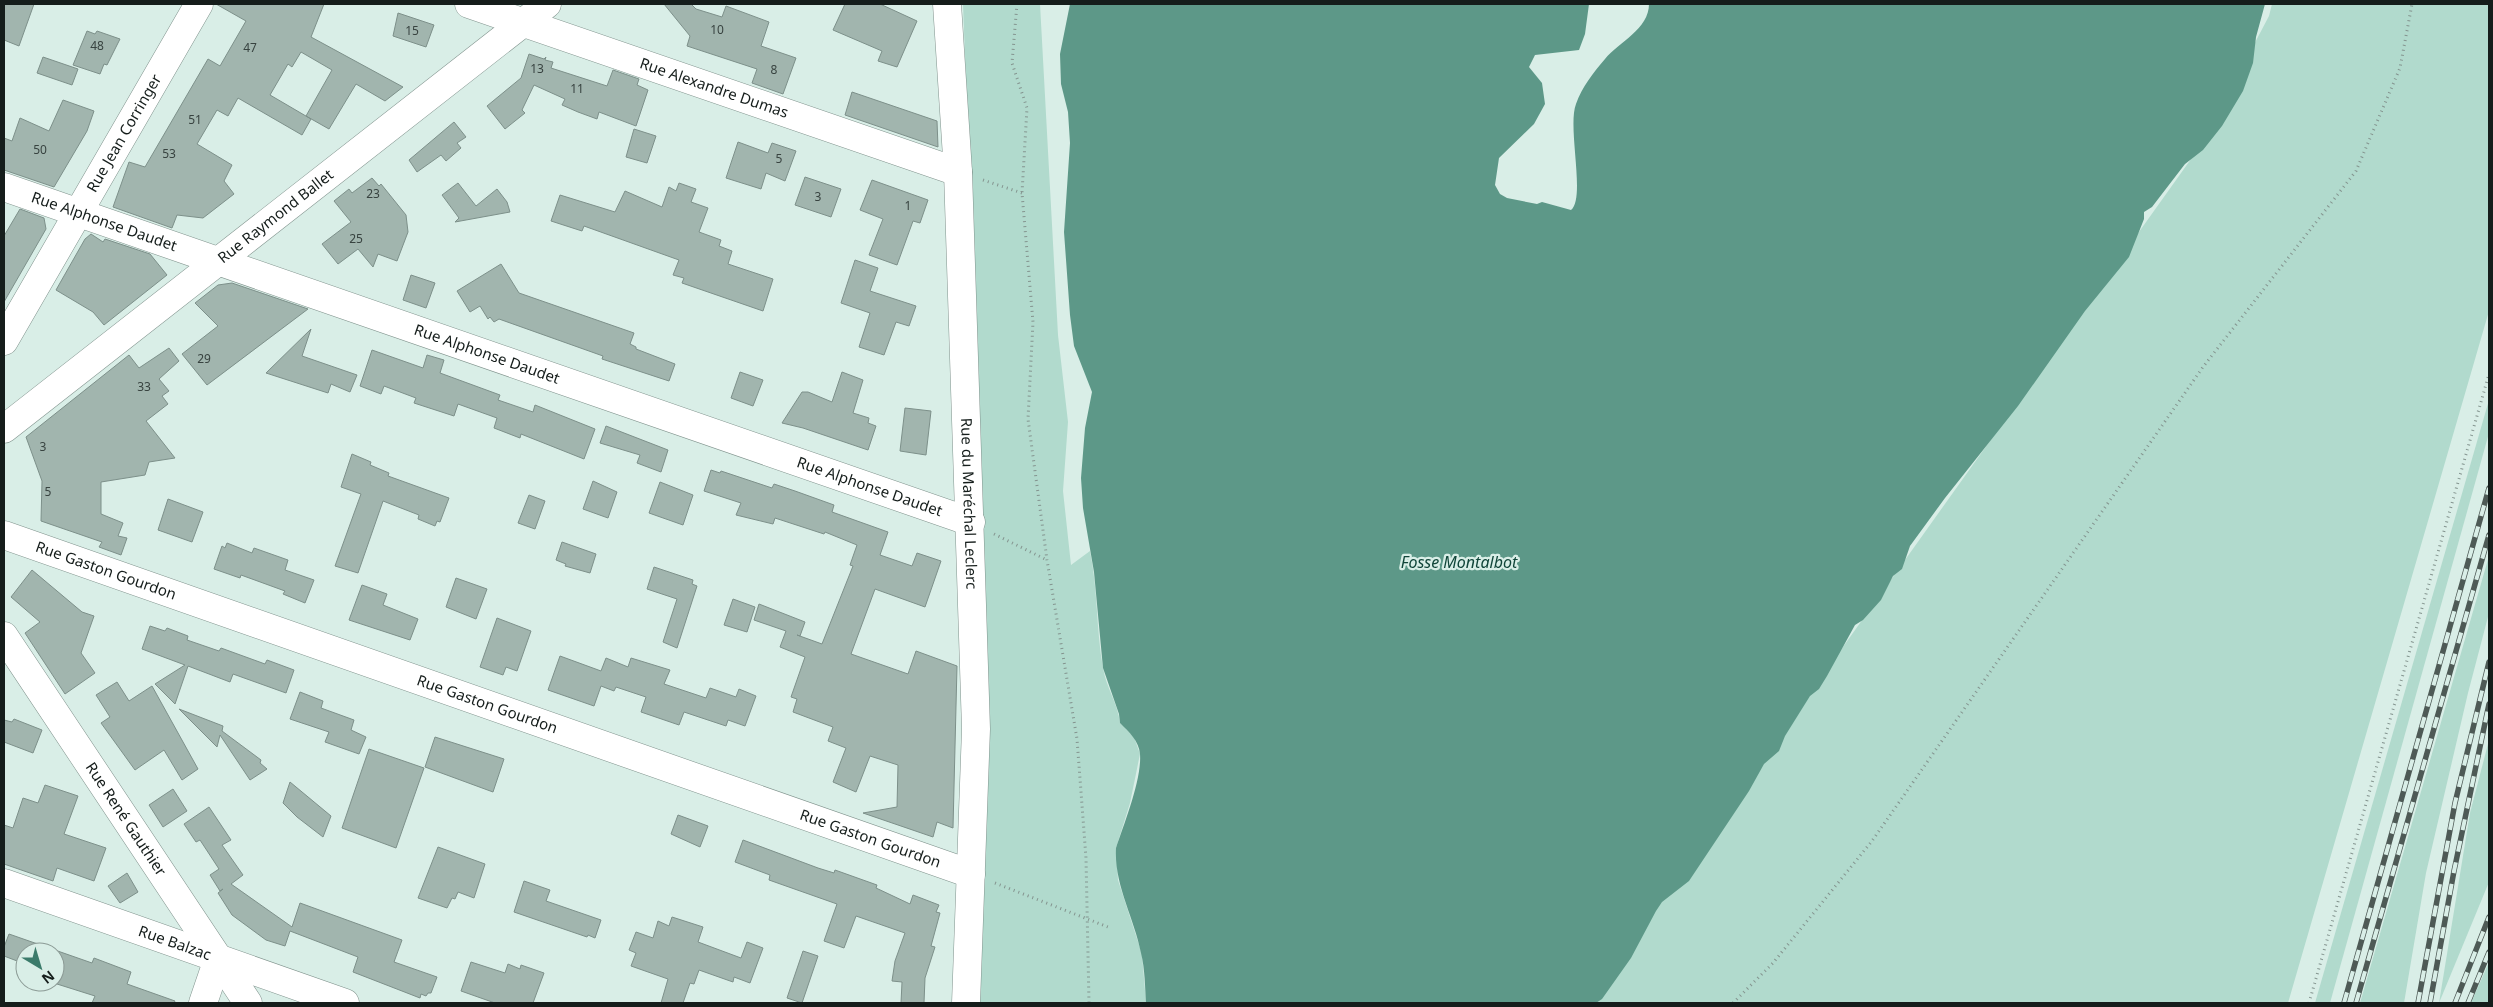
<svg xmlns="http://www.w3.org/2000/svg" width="2493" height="1007" font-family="'Noto Sans',sans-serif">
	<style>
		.green { fill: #b1dacd }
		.water { fill: #5d9888 }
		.building { fill: #a1b5ae; stroke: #7d908a }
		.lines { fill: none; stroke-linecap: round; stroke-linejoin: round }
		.minor-casing { stroke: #80938d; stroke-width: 29 }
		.path { stroke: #84948f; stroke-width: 3; stroke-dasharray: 1 4; stroke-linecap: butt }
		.minor { stroke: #fff; stroke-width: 28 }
		.rail-casing { stroke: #4e5a56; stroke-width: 5.5 }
		.rail { stroke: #d9eee7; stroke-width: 4; stroke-dasharray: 11; stroke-linecap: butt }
		.labels { text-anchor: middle; stroke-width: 4.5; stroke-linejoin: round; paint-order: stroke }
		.number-label { font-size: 12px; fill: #384340 }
		.street-label { font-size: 15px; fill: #151d1b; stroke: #d9eee7 }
		.water-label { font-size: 16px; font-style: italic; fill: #104539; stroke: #d9eee7 }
	</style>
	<rect width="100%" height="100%" fill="#d9eee7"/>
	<!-- green -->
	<g class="green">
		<path d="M963,4H1040L1058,335L1068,422L1063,491L1071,565L1090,551C1098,590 1096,629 1103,668C1106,687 1118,704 1120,723L1134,737L1140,754L1130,803L1116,848L1118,880L1142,954L1146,1003H973L981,473Z"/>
		<polygon points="2272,4 2489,4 2489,311 2288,1003 1589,1003 2201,145 2269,16"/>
		<polygon points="2489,400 2489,433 2330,1003 2315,1003"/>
		<polygon points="2489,556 2489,613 2468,693 2426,873 2404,1003 2360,1003"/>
		<polygon points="2489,740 2489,882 2439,1003 2470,813"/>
		<polygon points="2489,962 2489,1003 2471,1003"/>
	</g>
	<!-- water -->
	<path class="water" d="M1070,4H1589L1585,34L1579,50L1535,55L1529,67L1542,83L1545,104L1534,124L1499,158L1495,185L1500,194L1507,198L1537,204L1542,202L1571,210C1586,198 1567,127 1576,104C1582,87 1593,73 1605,59C1619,42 1649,29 1649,4H2265L2256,37L2253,63L2243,91L2222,126L2203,150L2185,164L2152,207L2144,212V219L2129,257L2085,311L2018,406L1945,498L1910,546L1902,569L1893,576L1881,600L1863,620L1855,625L1827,676L1819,689L1810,696L1785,736L1779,751L1764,764L1749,791L1689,881L1662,902L1656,911L1631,958L1602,999L1596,1003H1146C1145,987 1145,969 1141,953C1134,917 1114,885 1116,848C1124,824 1142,779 1140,754C1139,741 1129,732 1120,723L1119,714L1103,668L1094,572L1083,508L1081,478L1085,428L1092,392L1074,346L1070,315L1064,232L1070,143L1068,112L1061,84L1060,54Z"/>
	<!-- building -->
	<g class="building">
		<polygon points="4,4 34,4 19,46 4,40"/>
		<polygon points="216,4 324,4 311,37 403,87 385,101 356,84 329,129 306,116 332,70 301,52 292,67 288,64 270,95 311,119 302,135 238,98 228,116 217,110 197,144 232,165 224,181 234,194 203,218 177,215 172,228 113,207 129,162 145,167 208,59 220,66 246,21"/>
		<polygon points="664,4 691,4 696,9 722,17 726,6 769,22 761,46 796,58 783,94 752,83 757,69 687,46 690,36"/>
		<polygon points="845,4 880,4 917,21 897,67 878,61 882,51 833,30"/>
		<polygon points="398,13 434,25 426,47 393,36"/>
		<polygon points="87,31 95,34 97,31 120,39 107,65 104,64 100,74 73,65"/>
		<polygon points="529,54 544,59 546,57 545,60 553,62 551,68 607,86 613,70 639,79 637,85 648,90 636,126 599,112 597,119 578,112 562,105 565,99 534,85 522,110 525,113 505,129 487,106 521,78"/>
		<polygon points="43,57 78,69 72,85 37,73"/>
		<polygon points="852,92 937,121 938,147 845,115"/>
		<polygon points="63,100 94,111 87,131 54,187 4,170 4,138 12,141 20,118 49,131"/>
		<polygon points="454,122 466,137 457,143 461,148 446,161 441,155 417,172 409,160"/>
		<polygon points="634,129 656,136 647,163 626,157"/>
		<polygon points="738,142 768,153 772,143 796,151 785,181 766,173 761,189 726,178"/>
		<polygon points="805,177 841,189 831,217 795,205"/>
		<polygon points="372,178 379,186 381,184 406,215 408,232 397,261 378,254 373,267 358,249 338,264 322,244 351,222 334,201 349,189 352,193"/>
		<polygon points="872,180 928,200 920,223 913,221 897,265 869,255 883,219 860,210"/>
		<polygon points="458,183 476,206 497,189 507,202 510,212 455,222 459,218 442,195"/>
		<polygon points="679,183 696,189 691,202 708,208 699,232 721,240 719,246 732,251 728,264 773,279 763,311 682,283 684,278 673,275 679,260 584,226 582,231 551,221 560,195 615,212 625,191 662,207 669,187 676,191"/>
		<polygon points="20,209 44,218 46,229 4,302 4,236"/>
		<polygon points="91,234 103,242 105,239 150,254 167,275 104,325 93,312 56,290 85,239"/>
		<polygon points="855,260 878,268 870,291 916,306 909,326 896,322 884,355 859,347 870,313 841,303"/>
		<polygon points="501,264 519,293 634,333 630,344 636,347 636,349 675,364 669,381 602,359 603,356 499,319 494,322 490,317 488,319 480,306 470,312 457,291"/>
		<polygon points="411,275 435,283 426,308 403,300"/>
		<polygon points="232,283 308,309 207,385 182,354 218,326 195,303 218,285"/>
		<polygon points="311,329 302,356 357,375 350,392 331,384 328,393 266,373"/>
		<polygon points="169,348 179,361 159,379 169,391 162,396 168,404 146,421 175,458 149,462 145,475 101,482 101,514 123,523 118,536 127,538 121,555 99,547 102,542 41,521 42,481 26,437 129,355 139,368"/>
		<polygon points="372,350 423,368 427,355 444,360 440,373 500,395 498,400 533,412 535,405 595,429 584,459 521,434 520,438 494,428 497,418 458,404 454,416 414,403 416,398 384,386 381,394 360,386"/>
		<polygon points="740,372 763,380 753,406 731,398"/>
		<polygon points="842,372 863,380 853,413 869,418 868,423 876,426 868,450 803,428 782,423 802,392 808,392 832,402"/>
		<polygon points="905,408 931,411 926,455 900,451"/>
		<polygon points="606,426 668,450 661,472 637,463 640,455 600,443"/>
		<polygon points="352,454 371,462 370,465 389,473 388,476 449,498 440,522 437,521 435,526 418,519 419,515 383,501 358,573 335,566 361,494 341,487"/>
		<polygon points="711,470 720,473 721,471 772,488 774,484 795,491 834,505 832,512 888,532 880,555 912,566 917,553 941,561 925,607 875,589 851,654 908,674 916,651 957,666 953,828 937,822 933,837 863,813 897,807 898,765 870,756 856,792 833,782 846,748 828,741 833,727 793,712 797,699 791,697 805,657 780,647 786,631 754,620 759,604 805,622 800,636 797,635 822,644 853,566 850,565 857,545 825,532 824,534 775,518 773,524 736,515 741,503 704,491"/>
		<polygon points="593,481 617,492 608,518 583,509"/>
		<polygon points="660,482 693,495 683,525 649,513"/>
		<polygon points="529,495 545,501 535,529 518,523"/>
		<polygon points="168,499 203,512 192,542 158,530"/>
		<polygon points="562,542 596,554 590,573 565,566 566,564 556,560"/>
		<polygon points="227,543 252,553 254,548 288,560 285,570 314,580 305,603 283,594 285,591 241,575 240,578 214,569 222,546 225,548"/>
		<polygon points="654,567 693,580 692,584 697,586 677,648 663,642 677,599 647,589"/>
		<polygon points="32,570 82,612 94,616 81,653 95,673 65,694 25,633 40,622 11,597"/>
		<polygon points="456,578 487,589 476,619 446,607"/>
		<polygon points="362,585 387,594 383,605 418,619 410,640 349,620"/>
		<polygon points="733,599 755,607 747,632 724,625"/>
		<polygon points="497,618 531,631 517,671 506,667 503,675 480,667"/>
		<polygon points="150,626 165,631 167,628 188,636 187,640 219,651 221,648 265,664 267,660 294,670 286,693 233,674 230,682 188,666 175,704 155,684 185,665 142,649"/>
		<polygon points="560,656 601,671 606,658 628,667 631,658 670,670 664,684 706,698 710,688 736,697 739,689 756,696 745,726 728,720 726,726 684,712 679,725 641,712 646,697 616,687 614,691 601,686 594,706 548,690"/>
		<polygon points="117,682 129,701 152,686 198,769 182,780 164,750 135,770 101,723 110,717 96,695"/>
		<polygon points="300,692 323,701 321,708 354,720 351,730 366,737 359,754 325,742 329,732 290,719"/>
		<polygon points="179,709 223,726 222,731 261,760 260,763 267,769 250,780 220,735 217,747"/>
		<polygon points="14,719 42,730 33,753 4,742 4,720 12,722"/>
		<polygon points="435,737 504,759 493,792 425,767"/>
		<polygon points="369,749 424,768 396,848 342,828"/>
		<polygon points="290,782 331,816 323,837 297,817 283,803"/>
		<polygon points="45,785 78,796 64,834 106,848 94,881 57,868 53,881 4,864 4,825 13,828 23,798 38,803"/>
		<polygon points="173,789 187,811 163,827 149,805"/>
		<polygon points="209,807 231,840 222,845 243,875 231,884 292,927 300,903 402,940 394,962 437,977 431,993 428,993 426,996 421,994 420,998 353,972 358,957 290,931 285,946 266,940 232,915 218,893 223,889 220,891 210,875 219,869 200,840 196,842 184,824"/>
		<polygon points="678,815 708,826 700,847 671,834"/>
		<polygon points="743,840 818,868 834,873 835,870 877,885 876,888 910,904 913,895 939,905 936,912 940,913 931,946 935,947 925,978 924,1003 901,1003 902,982 892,981 895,961 905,933 856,916 844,948 824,941 837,904 769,880 770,875 735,862"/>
		<polygon points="438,847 485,864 474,898 458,892 455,899 452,898 447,908 418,898"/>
		<polygon points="127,873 138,892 120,903 108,886"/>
		<polygon points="524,881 550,890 546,901 601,920 595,938 588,935 587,937 514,912"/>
		<polygon points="672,917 703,927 698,942 741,958 747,942 763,948 750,983 734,977 733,982 699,970 694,984 690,983 683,1003 661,1003 668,979 631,966 636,953 629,950 636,932 653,938 658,921 669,926"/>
		<polygon points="9,934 92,963 94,958 131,972 127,984 175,1001 174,1003 92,1003 95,996 57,984 59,977 55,976 55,952 25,952 25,964 4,956 4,947"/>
		<polygon points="803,951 818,956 802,1003 787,998"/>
		<polygon points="471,962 505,973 508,964 520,969 521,965 544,973 533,1003 495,1003 461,991"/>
	</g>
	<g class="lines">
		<!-- minor casing -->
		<g class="minor-casing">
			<g id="minor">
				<path id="s1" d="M469,4L958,172"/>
				<path id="s2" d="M947,4L958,172L976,729L966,1003"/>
				<path id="s3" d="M4,187L971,522"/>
				<path id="s4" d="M4,341L199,4"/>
				<path id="s5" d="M4,429L547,4"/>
				<path id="s6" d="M4,535L971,874"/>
				<path id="s7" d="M4,636L248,1003"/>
				<path id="s8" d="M4,883L345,1003"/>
				<polyline points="203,1003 218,959"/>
			</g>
		</g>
		<!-- path -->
		<g class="path">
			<polyline points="1017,4 1012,63 1027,108 1022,193 1033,322 1028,419 1047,560 1077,739 1086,858 1089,1003"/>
			<polyline points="983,180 1022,193"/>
			<polyline points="994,534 1047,560"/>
			<polyline points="995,883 1108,927"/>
			<polyline points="1733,1003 1773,963 1872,841 2203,367 2356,171 2400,68 2412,4"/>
			<polyline points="2309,1003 2489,374"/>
		</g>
		<!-- minor -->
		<use href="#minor" class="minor"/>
		<!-- rail casing -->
		<g class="rail-casing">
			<g id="rail">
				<polyline points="2344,1003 2489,488"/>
				<polyline points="2356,1003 2489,535"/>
				<polyline points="2418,1003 2455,803 2489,662"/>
				<polyline points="2430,1003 2454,871 2489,704"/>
				<polyline points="2455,1003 2489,917"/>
				<polyline points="2468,1003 2489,952"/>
			</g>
		</g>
		<!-- rail -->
		<use href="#rail" class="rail"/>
	</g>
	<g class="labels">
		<!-- number labels -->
		<g class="number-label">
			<text x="717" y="34">10</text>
			<text x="412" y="35">15</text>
			<text x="97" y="50">48</text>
			<text x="250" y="52">47</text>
			<text x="537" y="73">13</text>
			<text x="774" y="74">8</text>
			<text x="577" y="93">11</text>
			<text x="195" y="124">51</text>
			<text x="40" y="154">50</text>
			<text x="169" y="158">53</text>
			<text x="779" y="163">5</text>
			<text x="373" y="198">23</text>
			<text x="818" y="201">3</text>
			<text x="908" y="210">1</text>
			<text x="356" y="243">25</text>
			<text x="204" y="363">29</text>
			<text x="144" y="391">33</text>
			<text x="43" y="451">3</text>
			<text x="48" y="496">5</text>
		</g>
		<!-- street labels -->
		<g class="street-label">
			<text dy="5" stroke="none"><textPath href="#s1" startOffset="259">Rue Alexandre Dumas</textPath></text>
			<text dy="5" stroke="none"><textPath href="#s4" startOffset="240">Rue Jean Corringer</textPath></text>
			<text dy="5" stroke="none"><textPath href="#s5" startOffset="345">Rue Raymond Ballet</textPath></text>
			<text dy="5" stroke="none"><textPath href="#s3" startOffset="106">Rue Alphonse Daudet</textPath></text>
			<text dy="5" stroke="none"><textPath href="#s3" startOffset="511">Rue Alphonse Daudet</textPath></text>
			<text dy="5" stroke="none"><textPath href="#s3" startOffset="916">Rue Alphonse Daudet</textPath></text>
			<text dy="5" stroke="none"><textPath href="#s2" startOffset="500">Rue du Maréchal Leclerc</textPath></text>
			<text dy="5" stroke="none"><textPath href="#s6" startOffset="108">Rue Gaston Gourdon</textPath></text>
			<text dy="5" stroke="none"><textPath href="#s6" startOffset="512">Rue Gaston Gourdon</textPath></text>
			<text dy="5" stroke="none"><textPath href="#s7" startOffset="220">Rue René Gauthier</textPath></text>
			<text dy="5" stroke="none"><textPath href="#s6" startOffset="918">Rue Gaston Gourdon</textPath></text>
			<text dy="5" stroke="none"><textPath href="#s8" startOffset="181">Rue Balzac</textPath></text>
		</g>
		<!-- water labels -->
		<g class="water-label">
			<text x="1459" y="568">Fosse Montalbot</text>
		</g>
	</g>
	<!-- border -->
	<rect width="2493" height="1007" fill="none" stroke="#151d1b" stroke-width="10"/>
	<!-- north arrow -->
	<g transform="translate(40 967) rotate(142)"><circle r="24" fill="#d9eee7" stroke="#8b9a95"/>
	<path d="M0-4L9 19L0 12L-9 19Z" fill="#3b7b6b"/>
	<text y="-8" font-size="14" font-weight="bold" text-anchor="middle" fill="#151d1b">N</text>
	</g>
</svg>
